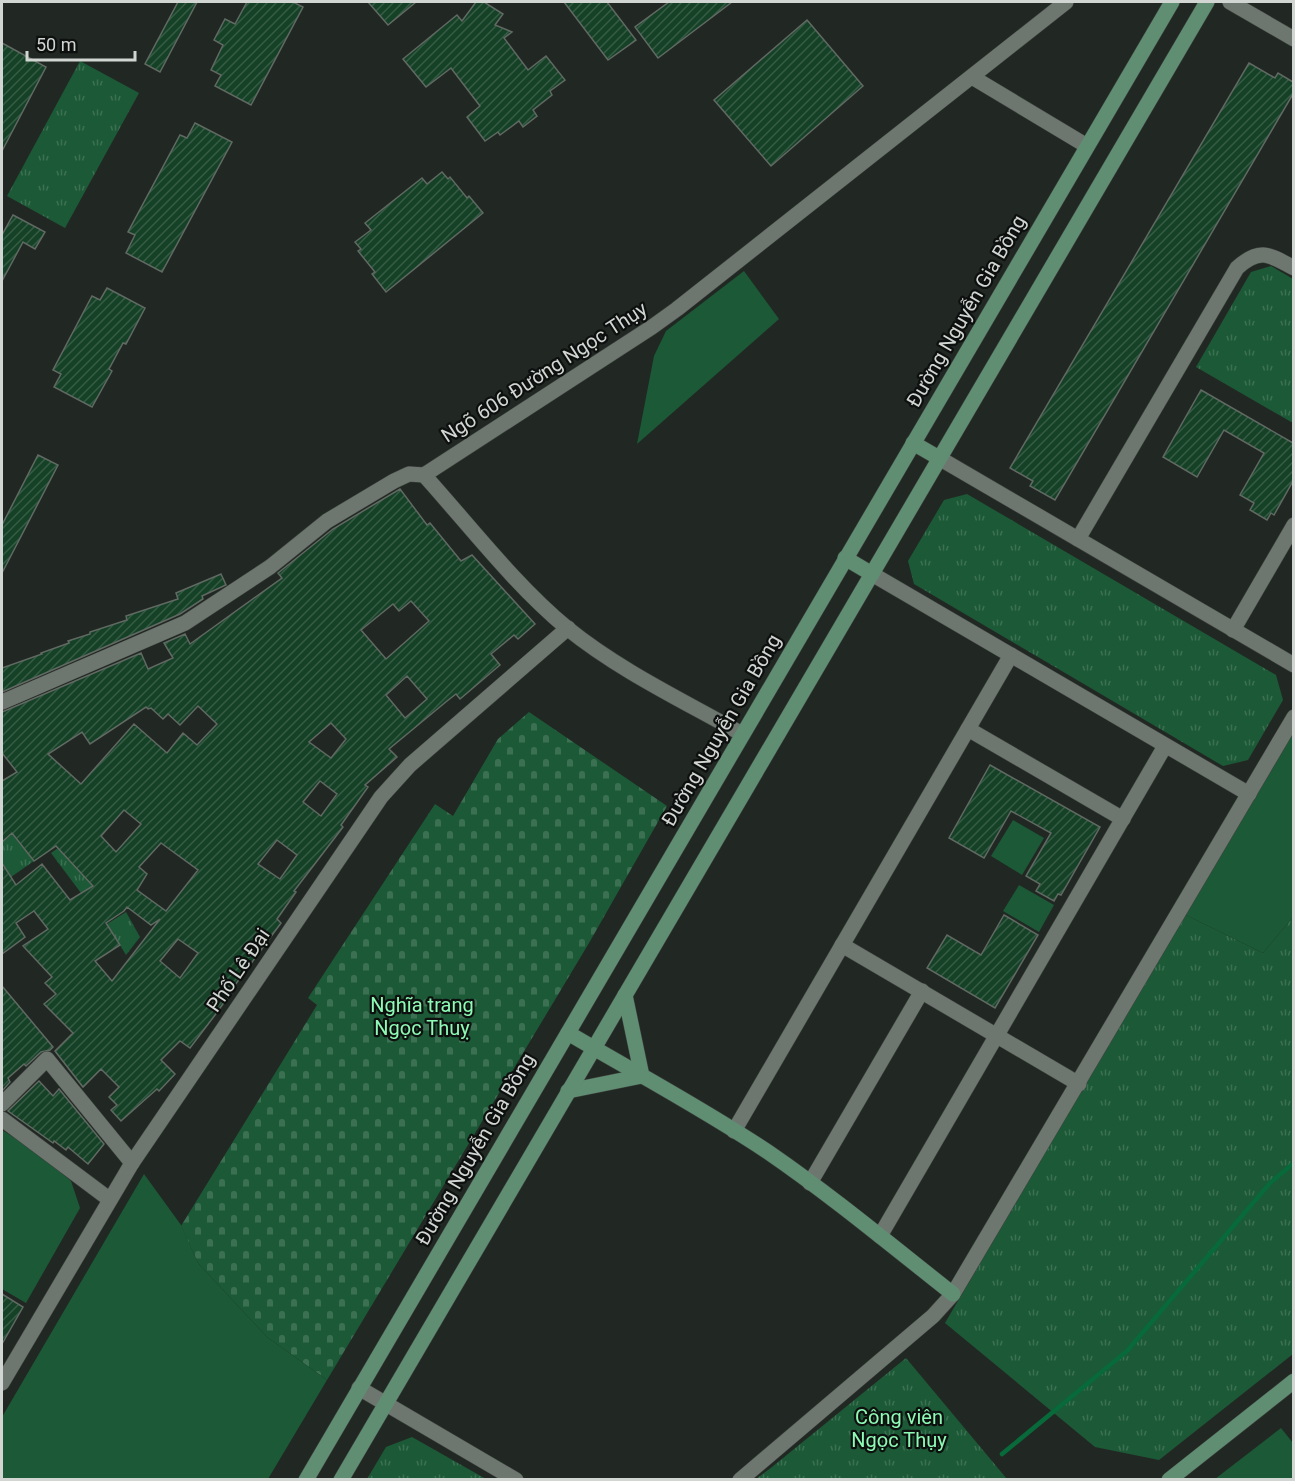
<svg xmlns="http://www.w3.org/2000/svg" width="1295" height="1481" font-family="Roboto,sans-serif">
	<style>
		.grass { fill: url(#grass-tufts) }
		.cemetery { fill: url(#cemetery-stones) }
		.garden { fill: #1c5936 }
		.lines { fill: none; stroke-linecap: round; stroke-linejoin: round }
		.stream { stroke: #08693a; stroke-width: 4.5 }
		.building { fill: url(#building-hatch); stroke: #616963; stroke-width: 1.5; fill-rule: evenodd }
		.street-casing { stroke: #3e443f; stroke-width: 16 }
		.secondary-casing { stroke: #3e443f; stroke-width: 16 }
		.street { stroke: #6e7670; stroke-width: 15 }
		.secondary { stroke: #608e73; stroke-width: 15 }
		.labels { text-anchor: middle; stroke-width: 4.5; stroke-linejoin: round; paint-order: stroke }
		.street-label { font-size: 20px; fill: #d1d6d2; stroke: #0d100e }
		.park-label { font-size: 20px; fill: #8dfbb5; stroke: #0d100e }
	</style>
	<defs>
		<pattern id="grass-tufts" width="24" height="20" patternUnits="userSpaceOnUse" patternTransform="scale(1.5)"><rect width="24" height="20" fill="#1c5936"/><path d="M3 7l-1-3M5 7V3M7 7l1-3M15 17l-1-3M17 17v-4M19 17l1-3" fill="none" stroke="#3c7052"/></pattern>
		<pattern id="cemetery-stones" width="16" height="16" patternUnits="userSpaceOnUse" patternTransform="scale(1.5)"><rect width="16" height="16" fill="#1c5936"/><path d="M2 7V4a2 2 0 0 1 4 0v3zM10 15v-3a2 2 0 0 1 4 0v3z" fill="#3c7052"/></pattern>
		<pattern id="building-hatch" width="6" height="6" patternUnits="userSpaceOnUse" patternTransform="scale(1.5)"><rect width="6" height="6" fill="#154127"/><path d="M-1 1l2-2M0 6l6-6M5 7l2-2" fill="none" stroke="#365c45"/></pattern>
	</defs>
	<rect width="100%" height="100%" fill="#212823"/>
	<!-- grass -->
	<g class="grass">
		<polygon points="80,61 139,93 65,228 7,196"/>
		<polygon points="1271,266 1293,279 1293,423 1196,367 1251,272"/>
		<polygon points="967,494 1276,675 1283,700 1248,760 1223,766 914,584 908,561 944,500"/>
		<polygon points="12,834 34,861 11,877 2,863 2,842"/>
		<polygon points="58,848 93,886 81,893 51,853"/>
		<polygon points="126,912 140,937 126,955 107,924"/>
		<polygon points="1184,914 1263,953 1293,917 1293,1354 1159,1460 1095,1447 945,1323"/>
		<polygon points="906,1358 1007,1479 756,1479 772,1467"/>
		<polygon points="412,1437 486,1479 367,1479 386,1447"/>
	</g>
	<!-- cemetery -->
	<polygon class="cemetery" points="529,712 667,806 589,943 327,1380 267,1337 198,1263 181,1226 317,1005 308,998 435,804 453,816 498,739"/>
	<!-- garden -->
	<g class="garden">
		<polygon points="744,271 779,319 637,444 654,356 666,331"/>
		<polygon points="1293,726 1293,917 1263,953 1184,914"/>
		<polygon points="1013,820 1044,838 1022,875 991,856"/>
		<polygon points="1019,885 1054,905 1039,932 1003,911"/>
		<polygon points="2,1130 33,1149 71,1181 80,1208 26,1303 2,1289"/>
		<polygon points="144,1174 181,1225 198,1263 267,1337 327,1380 268,1479 2,1479 2,1417"/>
		<polygon points="1281,1428 1293,1443 1293,1479 1215,1479"/>
	</g>
	<g class="lines">
		<!-- stream -->
		<polyline class="stream" points="1002,1454 1127,1351 1270,1183 1294,1163"/>
	</g>
	<!-- building -->
	<g class="building">
		<polygon points="178,2 197,2 160,72 145,64"/>
		<polygon points="247,2 293,2 303,7 251,105 215,86 221,75 211,70 223,45 214,40 225,19 235,24"/>
		<polygon points="368,2 416,2 388,25"/>
		<polygon points="476,2 484,2 503,14 495,25 512,32 504,38 528,70 546,56 565,80 550,91 552,95 533,110 537,116 523,127 519,121 500,135 498,132 485,141 467,117 480,106 451,68 426,87 403,59 457,15 462,21"/>
		<polygon points="564,2 607,2 636,40 608,60"/>
		<polygon points="669,2 732,2 658,58 635,27"/>
		<polygon points="807,20 863,86 771,166 714,100"/>
		<polygon points="2,43 46,67 2,151"/>
		<polygon points="1249,63 1275,78 1278,73 1293,82 1293,94 1055,500 1030,486 1033,481 1010,468"/>
		<polygon points="195,123 232,142 162,272 126,253 135,235 128,232 180,135 187,138"/>
		<polygon points="442,172 448,179 450,177 467,198 469,196 483,213 386,292 372,274 375,272 358,251 361,249 355,242 371,230 365,223 422,178 427,184"/>
		<polygon points="13,215 45,232 35,249 23,242 2,281 2,235"/>
		<polygon points="107,288 145,308 126,344 123,343 109,369 112,371 92,407 54,387 61,374 53,370 92,296 100,300"/>
		<polygon points="1201,390 1293,443 1293,481 1274,515 1271,513 1267,520 1250,510 1254,503 1240,495 1264,453 1224,430 1197,477 1163,457"/>
		<polygon points="38,455 58,465 2,573 2,525"/>
		<path d="M400,489L427,525L430,523L461,561L472,555L535,624L518,639L514,635L491,654L500,665L460,699L456,694L447,701L389,749L397,757L365,785L368,787L341,825L343,827L294,891L296,892L277,919L281,923L232,989L233,990L215,1015L190,1048L180,1041L161,1060L175,1074L159,1091L157,1089L121,1121L111,1110L117,1105L109,1097L119,1087L101,1069L83,1087L55,1051L73,1033L44,1004L56,994L45,983L52,977L23,946L48,929L34,911L16,923L25,937L2,954V863L16,885L42,864L70,900L93,886L56,846L34,861L12,833L2,842V781L17,772L2,753V712L141,653L148,669L173,658L164,643L185,634L190,644L282,578L278,573L333,529ZM411,601L429,621L386,659L361,630L393,604L399,611ZM407,676L427,699L405,718L386,695ZM198,706L217,724L197,745L183,733L167,753L134,724L81,784L48,754L82,732L90,744L146,707L148,709L151,708L163,719L168,714L180,725ZM331,723L346,739L331,758L309,742ZM320,781L337,794L321,816L303,802ZM124,810L141,824L116,852L101,836ZM277,840L297,855L280,879L258,864ZM161,843L198,870L166,911L137,890L147,874L139,867ZM127,907L151,925L160,919L112,981L95,961L120,945L106,923L124,911ZM178,939L198,953L180,978L160,961Z"/>
		<polygon points="221,574 226,585 202,596 203,599 180,614 2,692 2,668 42,654 41,653 69,643 68,641 90,634 90,632 127,620 126,616 178,599 176,593"/>
		<polygon points="990,765 1100,827 1061,895 1058,894 1054,901 1036,891 1040,884 1026,876 1051,833 1011,811 984,858 949,838"/>
		<polygon points="1004,915 1038,935 995,1008 927,968 947,935 981,955"/>
		<polygon points="2,986 53,1047 50,1050 41,1052 26,1066 24,1064 8,1078 10,1082 2,1091"/>
		<polygon points="39,1081 53,1096 59,1089 104,1144 88,1164 68,1147 66,1150 54,1141 53,1143 8,1111"/>
		<polygon points="2,1294 23,1307 2,1344"/>
	</g>
	<g class="lines">
		<!-- street casing -->
		<g class="street-casing">
			<g id="street">
				<polyline points="1230,2 1294,39"/>
				<polyline points="972,77 1087,146"/>
				<polyline points="939,458 1294,665"/>
				<path d="M424,475C470,526 515,585 567,628C620,671 684,701 742,734"/>
				<path d="M1078,539L1237,268C1260,247 1270,255 1294,268"/>
				<polyline points="872,574 1249,794"/>
				<polyline points="1233,630 1294,525"/>
				<polyline points="2,702 185,623 270,567 327,521 394,481 409,474 424,475 652,327 677,309 1066,2"/>
				<polyline points="968,729 1123,819"/>
				<polyline points="842,945 1079,1084"/>
				<polyline points="2,1104 47,1059 132,1163"/>
				<polyline points="2,1119 109,1199"/>
				<polyline points="734,1131 1011,655"/>
				<polyline points="810,1183 922,991"/>
				<polyline points="880,1236 1165,746"/>
				<polyline points="2,1383 132,1163 381,797 410,765 568,628"/>
				<polyline points="359,1388 516,1480"/>
				<polyline points="740,1480 933,1316 953,1294 1294,717"/>
			</g>
		</g>
		<!-- secondary casing -->
		<g class="secondary-casing">
			<g id="secondary">
				<polyline points="913,443 939,458"/>
				<polyline points="845,558 872,574"/>
				<path d="M568,1033C634,1072 704,1109 768,1152C832,1196 892,1246 953,1294"/>
				<polyline points="568,1091 642,1076 625,995"/>
				<polyline points="306,1480 1172,2"/>
				<polyline points="341,1480 1207,2"/>
				<polyline points="1169,1480 1294,1381"/>
			</g>
		</g>
		<!-- street -->
		<use href="#street" class="street"/>
		<!-- secondary -->
		<use href="#secondary" class="secondary"/>
	</g>
	<g class="labels">
		<!-- street labels -->
		<g class="street-label">
			<text transform="translate(966 311) rotate(-60)" y="7">Đường Nguyễn Gia Bồng</text>
			<text transform="translate(544 372) rotate(-33)" y="7">Ngõ 606 Đường Ngọc Thụy</text>
			<text transform="translate(721 730) rotate(-60)" y="7">Đường Nguyễn Gia Bồng</text>
			<text transform="translate(238 970) rotate(-56)" y="7">Phố Lê Đại</text>
			<text transform="translate(475 1149) rotate(-60)" y="7">Đường Nguyễn Gia Bồng</text>
		</g>
		<!-- park labels -->
		<g class="park-label">
			<text x="422" y="1012">Nghĩa trang<tspan x="422" dy="23">Ngọc Thuỵ</tspan></text>
			<text x="899" y="1424">Công viên<tspan x="899" dy="23">Ngọc Thụy</tspan></text>
		</g>
	</g>
	<!-- border -->
	<rect width="1295" height="1481" fill="none" stroke="#d1d6d2" stroke-width="6"/>
	<!-- scale -->
	<path d="M27 51v9h108v-9" fill="none" stroke="#d1d6d2" stroke-width="3"/>
	<text x="36" y="51" font-size="18" fill="#d1d6d2" stroke="#0d100e" stroke-width="4.5" paint-order="stroke">50 m</text>
</svg>
